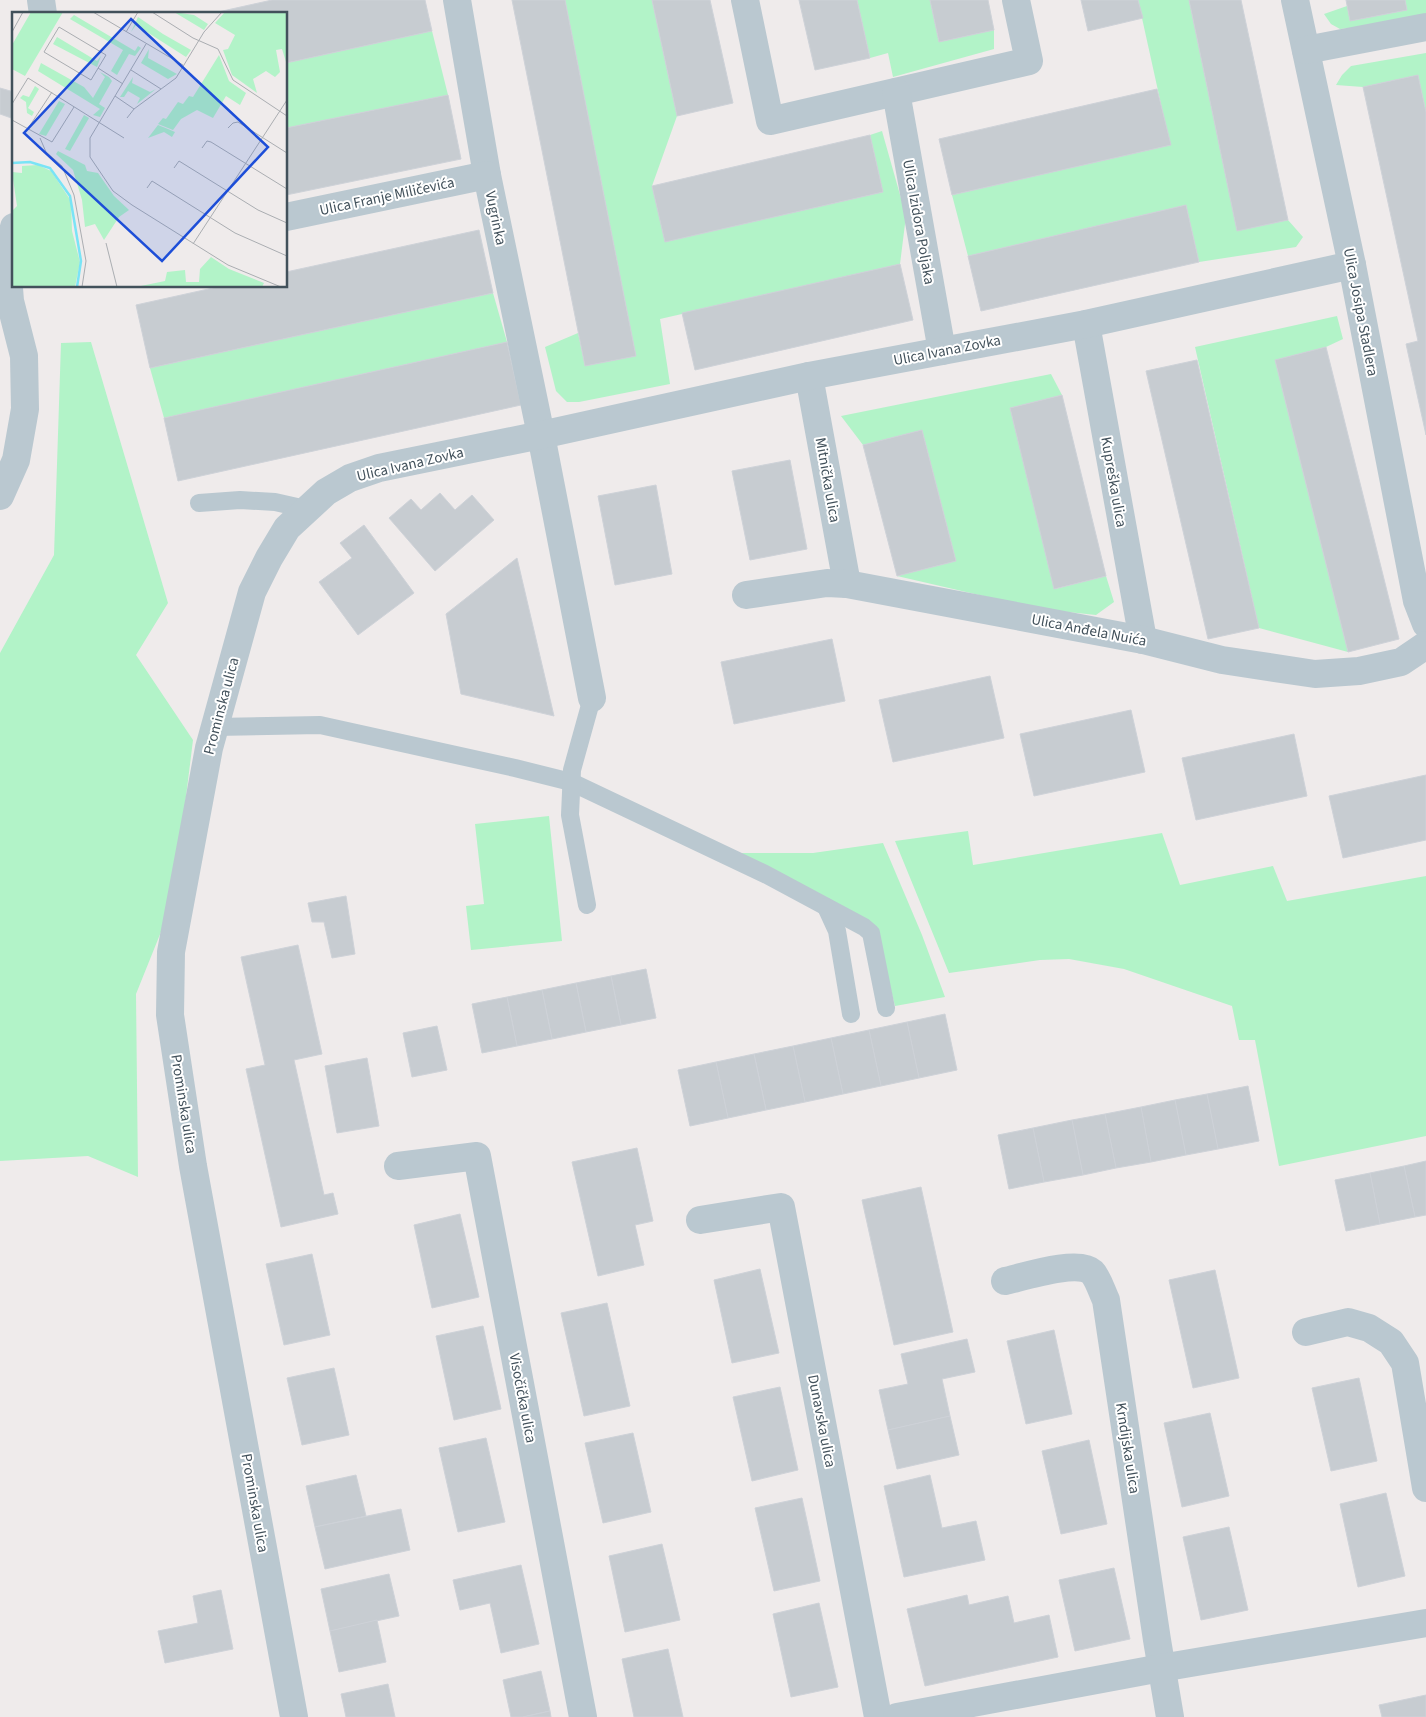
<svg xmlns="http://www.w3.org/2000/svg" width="1426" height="1717" font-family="'Source Sans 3',sans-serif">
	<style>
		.green { fill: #b2f3c8 }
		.building { fill: #c7ccd1; stroke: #ced2d8 }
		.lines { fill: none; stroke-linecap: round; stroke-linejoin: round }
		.lane { stroke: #bac8d0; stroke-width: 18 }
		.street { stroke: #bac8d0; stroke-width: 28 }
		.labels { text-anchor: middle; stroke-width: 4; stroke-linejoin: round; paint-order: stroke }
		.street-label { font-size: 15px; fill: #42515b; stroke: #fff }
		.inset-river { fill: none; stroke: #7ae4f6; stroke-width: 2.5 }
		.inset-road { fill: none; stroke: #aaadb1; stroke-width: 1 }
		.view { fill: #1d4ed8; fill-opacity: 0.15; stroke: #1d4ed8; stroke-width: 2.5 }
		.inset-edge { fill: none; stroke: #42515b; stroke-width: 2.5 }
	</style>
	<rect width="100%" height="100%" fill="#efebeb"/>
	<!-- green -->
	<g class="green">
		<polygon points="565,0 652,0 677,116 652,186 665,241 883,192 870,135 882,131 906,216 900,264 660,319 670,384 579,402 567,402 556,391 545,347 578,333 585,366 636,356"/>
		<polygon points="857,0 930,0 939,42 994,30 994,49 893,77 888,53 870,58"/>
		<polygon points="1138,0 1189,0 1237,230 1288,220 1303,237 1296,247 1199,262 1186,205 968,256 952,195 1170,145"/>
		<polygon points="1405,0 1426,0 1426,14 1360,27 1340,29 1331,24 1324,14 1347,6 1350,21 1407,10"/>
		<polygon points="432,31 448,95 286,128 286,63"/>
		<polygon points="1426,53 1426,112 1418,75 1363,87 1336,85 1342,75 1351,66"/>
		<polygon points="493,293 507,342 164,418 150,368"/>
		<polygon points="1337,316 1343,339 1326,347 1275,360 1348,652 1259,628 1195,347"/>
		<polygon points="91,342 168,603 136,655 193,740 173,902 136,994 138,1177 88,1156 0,1161 0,653 54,555 61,343"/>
		<polygon points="1051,374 1062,395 1010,408 1055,589 1106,576 1114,602 1096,615 1040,609 897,576 956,561 922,430 863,445 841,416"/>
		<polygon points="549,816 562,941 471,950 466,906 484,904 475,824"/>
		<polygon points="968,831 973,865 1162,833 1180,885 1273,866 1287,901 1426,876 1426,1136 1279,1166 1255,1040 1239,1040 1232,1006 1124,969 1069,959 1040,960 949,973 895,841"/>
		<polygon points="883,843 922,935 945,997 895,1006 875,927 738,853 813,853"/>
	</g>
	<!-- building -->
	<g class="building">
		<polygon points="272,0 425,0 432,31 286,63 286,14 209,14"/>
		<polygon points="512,0 565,0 636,356 585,366"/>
		<polygon points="652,0 710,0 733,103 677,116"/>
		<polygon points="799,0 857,0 870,58 815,70"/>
		<polygon points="930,0 988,0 994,30 939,42"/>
		<polygon points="1081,0 1138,0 1143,18 1088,31"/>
		<polygon points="1189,0 1241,0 1288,220 1237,231"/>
		<polygon points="1346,0 1405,0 1407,10 1350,21"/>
		<polygon points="1418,75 1426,112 1426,435 1406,344 1418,341 1363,87"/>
		<polygon points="0,88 14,92 14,119 0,114"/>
		<polygon points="1157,89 1171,145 952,195 939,139"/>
		<polygon points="448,95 461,159 286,195 286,128"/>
		<polygon points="870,135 883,192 665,242 652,186"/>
		<polygon points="1186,205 1199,262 981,311 968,256"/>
		<polygon points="479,230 493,293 150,368 136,305 222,286 286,286 286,272"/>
		<polygon points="900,264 913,320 695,370 682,313"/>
		<polygon points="507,342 521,405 178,481 164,418"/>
		<polygon points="1326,347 1399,639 1348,652 1275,360"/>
		<polygon points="1197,360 1259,628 1208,639 1146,371"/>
		<polygon points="1062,395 1106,576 1054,589 1010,408"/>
		<polygon points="922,430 956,561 897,576 863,445"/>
		<polygon points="790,460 807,549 750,560 732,471"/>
		<polygon points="656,485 672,574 615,585 598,496"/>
		<polygon points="440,493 455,510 472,495 494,520 435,571 389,518 411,499 421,510"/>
		<polygon points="364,525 414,593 358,635 319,582 352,558 340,543"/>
		<polygon points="517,558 554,716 461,694 446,614"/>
		<polygon points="832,639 845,701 734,724 721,662"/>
		<polygon points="990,676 1004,738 893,762 879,700"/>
		<polygon points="1131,710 1145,772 1034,796 1020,734"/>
		<polygon points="1294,734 1307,796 1196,820 1182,758"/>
		<polygon points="1426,775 1426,840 1343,858 1329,796"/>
		<polygon points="346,896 355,954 332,958 324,922 312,922 308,903"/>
		<polygon points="298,945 322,1054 294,1060 324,1195 333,1193 338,1214 281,1227 246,1069 265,1065 241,957"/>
		<polygon points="646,969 656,1018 621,1025 611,976"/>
		<polygon points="611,976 621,1025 586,1032 576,983"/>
		<polygon points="576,983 586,1032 552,1039 542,990"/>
		<polygon points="542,990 552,1039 517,1046 507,997"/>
		<polygon points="507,997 517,1046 482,1053 472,1004"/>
		<polygon points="945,1014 957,1070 919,1078 907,1022"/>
		<polygon points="907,1022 919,1078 881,1086 869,1030"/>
		<polygon points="437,1026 447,1070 412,1077 403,1033"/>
		<polygon points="869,1030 881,1086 843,1094 831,1038"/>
		<polygon points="831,1038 843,1094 805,1102 793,1046"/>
		<polygon points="793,1046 805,1102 766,1110 754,1054"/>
		<polygon points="754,1054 766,1110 728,1118 716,1062"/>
		<polygon points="367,1058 379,1126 337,1133 325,1066"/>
		<polygon points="716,1062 728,1118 690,1126 678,1070"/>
		<polygon points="1248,1086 1259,1141 1218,1149 1207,1094"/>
		<polygon points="1207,1094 1218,1149 1186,1155 1175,1100"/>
		<polygon points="1175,1100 1186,1155 1151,1162 1141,1107"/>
		<polygon points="1141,1107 1151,1162 1116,1168 1105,1114"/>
		<polygon points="1105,1114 1116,1168 1083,1175 1072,1120"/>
		<polygon points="1072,1120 1083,1175 1044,1182 1033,1128"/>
		<polygon points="1033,1128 1044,1182 1009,1189 998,1135"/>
		<polygon points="637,1148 653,1221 635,1225 644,1265 598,1276 572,1162"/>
		<polygon points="1426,1161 1426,1215 1415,1217 1404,1166"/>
		<polygon points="1404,1166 1415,1217 1380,1224 1370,1173"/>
		<polygon points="1370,1173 1380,1224 1346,1231 1335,1180"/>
		<polygon points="921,1187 953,1332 894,1345 862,1200"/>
		<polygon points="460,1214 479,1297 432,1308 414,1225"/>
		<polygon points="312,1254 330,1335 284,1345 266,1264"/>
		<polygon points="760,1269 779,1353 732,1363 714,1280"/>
		<polygon points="1215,1270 1239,1378 1193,1388 1169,1280"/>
		<polygon points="607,1303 630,1406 584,1416 561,1313"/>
		<polygon points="483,1326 501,1409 454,1420 436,1336"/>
		<polygon points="1054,1330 1072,1414 1026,1424 1007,1341"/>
		<polygon points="967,1339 975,1372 942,1379 950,1416 888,1430 879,1390 908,1384 901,1354"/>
		<polygon points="334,1368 349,1435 302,1445 287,1378"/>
		<polygon points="1359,1378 1377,1461 1331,1471 1312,1388"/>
		<polygon points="780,1387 798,1470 752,1481 733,1397"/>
		<polygon points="1210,1413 1229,1496 1182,1507 1164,1423"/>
		<polygon points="950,1416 959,1455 897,1469 888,1430"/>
		<polygon points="633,1433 651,1512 603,1523 585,1443"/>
		<polygon points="486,1438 505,1522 458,1532 439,1448"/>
		<polygon points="1089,1440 1107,1524 1061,1534 1042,1451"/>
		<polygon points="356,1475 366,1516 315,1527 306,1486"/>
		<polygon points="930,1475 942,1528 976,1521 985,1560 904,1577 884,1486"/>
		<polygon points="1386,1493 1405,1576 1358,1587 1340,1504"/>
		<polygon points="802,1498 820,1581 774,1591 755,1508"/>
		<polygon points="401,1509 410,1550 325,1569 315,1527"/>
		<polygon points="1229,1527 1248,1610 1201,1620 1183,1537"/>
		<polygon points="662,1544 680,1620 625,1632 609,1556"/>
		<polygon points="521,1565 539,1644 501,1653 490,1603 460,1610 453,1580"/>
		<polygon points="1114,1568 1130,1639 1075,1651 1059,1580"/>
		<polygon points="389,1574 399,1616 330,1631 321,1589"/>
		<polygon points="221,1590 233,1649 165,1663 158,1631 198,1623 193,1596"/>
		<polygon points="967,1595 969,1605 1008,1596 1014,1623 1049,1615 1058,1657 925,1686 907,1609"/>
		<polygon points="819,1603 838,1687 791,1697 773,1614"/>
		<polygon points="377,1620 386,1662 339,1672 330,1631"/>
		<polygon points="668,1649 683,1717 634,1717 622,1659"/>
		<polygon points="541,1671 550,1711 523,1717 511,1717 503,1680"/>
		<polygon points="388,1684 395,1717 346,1717 341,1694"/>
		<polygon points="1426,1695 1426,1717 1382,1717 1379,1705"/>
		<polygon points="550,1711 551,1717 523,1717"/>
	</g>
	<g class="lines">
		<!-- lane -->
		<g class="lane">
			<polyline points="199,503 240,500 275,502 306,509"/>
			<polyline points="215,727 320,725 515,768 571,782 765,874 864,927 871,933 886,1008"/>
			<polyline points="587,905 570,815 572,770 592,698"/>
			<polyline points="826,907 837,931 851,1014"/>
		</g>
		<!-- street -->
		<g class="street">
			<polyline points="41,0 43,14"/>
			<polyline points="457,0 487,175 541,435 592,698"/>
			<polyline points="745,0 770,121 1029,61 1016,0"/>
			<polyline points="1295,0 1352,265 1417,601 1426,624"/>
			<polyline points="1306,50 1426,27"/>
			<polyline points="896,92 942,351"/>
			<polyline points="286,217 487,175"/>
			<polyline points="1086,324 1143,640"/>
			<polyline points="809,376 847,584"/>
			<polyline points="0,496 16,460 25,409 24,356 10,301 7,262 14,227"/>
			<polyline points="746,595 827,583 847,584 1143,640 1222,660 1315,674 1359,671 1401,662 1426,645"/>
			<polyline points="398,1166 477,1156 583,1717"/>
			<polyline points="700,1220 781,1207 878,1717"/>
			<path d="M1005,1281C1023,1277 1079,1259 1092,1272C1098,1278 1102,1292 1106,1300L1157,1640L1170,1717"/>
			<polyline points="1306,1332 1348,1322 1369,1328 1391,1342 1405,1363 1426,1488"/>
			<polyline points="294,1717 193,1166 170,1015 171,952 209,748 252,592 269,558 287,528 326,492 350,478 379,468 541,435 809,376 1086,324 1352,265"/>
			<polyline points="897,1717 1161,1668 1426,1623"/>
		</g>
	</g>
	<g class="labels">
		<!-- street labels -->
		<g class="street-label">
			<text transform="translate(387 196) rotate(-12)" y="5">Ulica Franje Miličevića</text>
			<text transform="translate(496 218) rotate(78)" y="5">Vugrinka</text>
			<text transform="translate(919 222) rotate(80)" y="5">Ulica Izidora Poljaka</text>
			<text transform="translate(1361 312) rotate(79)" y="5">Ulica Josipa Stadlera</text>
			<text transform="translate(947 350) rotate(-11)" y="5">Ulica Ivana Zovka</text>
			<text transform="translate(410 464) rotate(-13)" y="5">Ulica Ivana Zovka</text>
			<text transform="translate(828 480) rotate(80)" y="5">Mitnička ulica</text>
			<text transform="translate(1114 482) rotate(80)" y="5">Kupreška ulica</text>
			<text transform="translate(1089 630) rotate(11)" y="5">Ulica Anđela Nuića</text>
			<text transform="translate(221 706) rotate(-75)" y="5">Prominska ulica</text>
			<text transform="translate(184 1104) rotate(81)" y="5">Prominska ulica</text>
			<text transform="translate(523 1398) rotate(79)" y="5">Visočička ulica</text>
			<text transform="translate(822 1421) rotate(79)" y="5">Dunavska ulica</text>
			<text transform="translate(1128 1448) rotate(81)" y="5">Krndijska ulica</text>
			<text transform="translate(255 1503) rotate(80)" y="5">Prominska ulica</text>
		</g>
	</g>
	<!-- overview -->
	<g transform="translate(12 12)">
		<rect width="275" height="275" fill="#efebeb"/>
		<path d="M19,0H51L13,64L0,57V33ZM162,0L182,3L196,12L192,18ZM213,0H275V53L270,37L264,38L268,60L263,65L254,59L241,67L245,81L220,63L211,38L216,37L223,23L203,11ZM62,3L123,39L126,34L129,36L123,44L117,42L105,63L99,59L111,38L58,7ZM126,5L151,22L179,38L174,45L124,13L119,20ZM45,25L85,49L89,44L85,55L41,32ZM137,37L136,46L165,62L156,67L129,51ZM207,43L217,69L234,81L228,93L214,84L201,106L185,98L169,107L161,118L146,112L151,106L154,107L166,90L171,92L177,84L181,85ZM29,51L72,75L81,86L93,65L88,60L97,65L100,69L87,92L93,96L88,105L81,103L88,97L26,59ZM121,65L120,71L138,80L144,77L125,92L128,86L116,79L112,85H108ZM23,74L27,77L16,96L22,100L20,104L15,101L14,90L8,86L11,83L17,85ZM47,89L53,92L34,124L27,122ZM72,103L77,106L58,139L53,137ZM146,113L156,117L163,120L160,125L152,120L136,126ZM46,139L73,153L75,159L86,161L102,184L117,198L107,205L92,228L83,212L73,215L70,188L61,158L44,142ZM26,153L39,159L59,189L60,219L68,250L63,275H0V199L5,194L0,160L10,161V154ZM199,245L217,257L252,271L250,275H124L153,269L155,260L173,258L174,270H187L188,257Z" fill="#b2f3c8"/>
		<path class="inset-river" d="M0,151L18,150L38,156L58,184L69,249L65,275"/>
		<path class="inset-road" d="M81,0L171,53M140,0L181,26L206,37L221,68L275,104M47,15L94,43L79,68L32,40ZM0,20L11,0M114,20L126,0M134,32L78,126V145L101,179L120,193L216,253L269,275M86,56L111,72M119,58L149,77M103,84L122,97M0,92L16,66L112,126M115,106L122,97L164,66L192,20L210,0M0,108L40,130L62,95M216,116L221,111L226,110L275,141M15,118L40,80M28,126L34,140L50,154L62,183L74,249L70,275M190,136L195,129L199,130L275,177M162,156L167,149L246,198L275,211M135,176L140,169L223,221L275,244M94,231L105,275M181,232L275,88"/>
		<path class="view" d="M119,7L256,135L150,249L12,121Z"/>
		<rect width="275" height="275" class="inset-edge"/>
	</g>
</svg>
